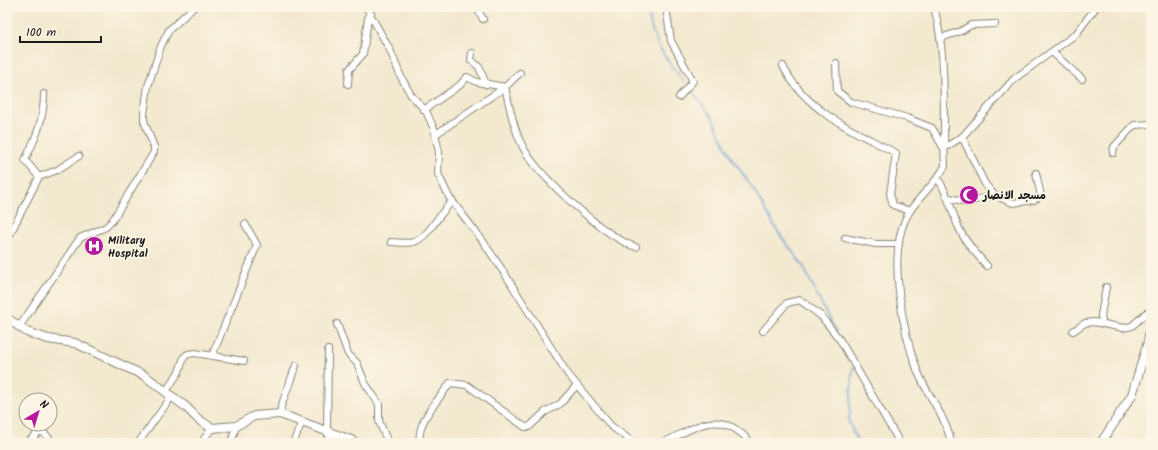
<svg xmlns="http://www.w3.org/2000/svg" width="1158" height="450" font-family="Kalam,'Playpen Sans Arabic',sans-serif">
	<style>
		.lines { fill: none; stroke-linecap: round; stroke-linejoin: round }
		.stream { stroke: #6b9dd6; stroke-width: 1.5 }
		.minor-casing { stroke: #878276; stroke-width: 8 }
		.tertiary-casing { stroke: #878276; stroke-width: 10 }
		.minor { stroke: #fff; stroke-width: 6 }
		.tertiary { stroke: #fff; stroke-width: 8 }
		.labels { text-anchor: middle; stroke-width: 4; stroke-linejoin: round; paint-order: stroke }
		.poi-label { font-size: 11px; font-weight: bold; fill: #1c1c1c; stroke: #fcf5e5; text-anchor: start }
	</style>
	<rect width="100%" height="100%" fill="#fcf5e5"/>
	<filter id="ink" filterUnits="userSpaceOnUse"><feTurbulence type="fractalNoise" baseFrequency=".025" numOctaves="2"/><feDisplacementMap in="SourceGraphic" scale="8" xChannelSelector="R" yChannelSelector="G"/><feConvolveMatrix kernelMatrix="1 2 1 2 8 2 1 2 1" color-interpolation-filters="sRGB"/></filter>
	<filter id="wash" filterUnits="userSpaceOnUse"><feTurbulence type="fractalNoise" baseFrequency=".012" numOctaves="4" result="noise"/><feDisplacementMap in="SourceGraphic" scale="16" xChannelSelector="R" yChannelSelector="G"/><feGaussianBlur stdDeviation="0.9" result="paint"/><feColorMatrix in="noise" values="0 0 0 0 0 0 0 0 0 0 0 0 0 0 0 0 0 1.4 0 .05"/><feComposite in="paint" operator="in"/></filter>
	<g filter="url(#wash)">
		<rect width="100%" height="100%" fill="#f2e9cf"/>
		<g class="lines">
			<!-- stream -->
			<g class="stream">
				<path d="M648,7C650,40 665,58 685,83"/>
				<polyline points="691,90 711,115 731,157 752,187 778,232 803,266 827,315 837,332"/>
				<polyline points="853,367 849,422 858,443"/>
			</g>
		</g>
	</g>
	<g filter="url(#ink)">
		<g class="lines">
			<!-- minor casing -->
			<g class="minor-casing">
				<g id="minor">
					<polyline points="366,7 390,50 401,77 411,95 426,111 434,129 439,152 438,174 449,197 482,240 505,274 567,373 611,426 634,443"/>
					<polyline points="476,7 483,19"/>
					<polyline points="666,7 671,41 693,81 679,97"/>
					<path d="M934,7C948,59 942,113 945,166C935,186 914,199 905,220C888,257 903,334 918,372C928,397 946,416 951,443"/>
					<polyline points="941,38 961,31 971,25 995,24"/>
					<polyline points="1052,52 1082,79"/>
					<polyline points="472,53 471,60 479,67 486,84"/>
					<polyline points="836,63 837,91 851,102 907,118 932,128 943,147"/>
					<path d="M783,66C805,111 854,131 896,153L890,194L893,205L910,211"/>
					<polyline points="348,84 349,70 363,54 368,18 371,14"/>
					<path d="M505,87C510,109 515,136 527,154C545,181 606,238 636,247"/>
					<polyline points="424,110 460,85 467,77 477,82 505,87"/>
					<polyline points="436,134 505,87 520,73"/>
					<polyline points="962,137 985,184 994,195"/>
					<polyline points="944,148 962,137 1014,79 1076,34 1096,7"/>
					<polyline points="1113,153 1114,147 1134,125 1151,124"/>
					<polyline points="39,177 57,170 79,156"/>
					<path d="M938,179C949,195 951,211 959,228C965,243 977,254 987,266"/>
					<polyline points="949,198 968,202 994,195 1013,203 1034,200 1041,196 1036,173"/>
					<polyline points="845,238 876,244 899,244"/>
					<path d="M7,240L39,177L25,160C36,138 44,119 44,94"/>
					<path d="M391,242C398,242 408,244 414,242C429,237 440,211 453,201"/>
					<polyline points="1102,322 1101,315 1106,287"/>
					<polyline points="337,324 348,354 357,363 365,383 379,404 379,421 388,443"/>
					<polyline points="19,327 80,238 106,227 112,221 154,152 154,147 144,121 144,114 148,86 161,46 169,30 194,7"/>
					<polyline points="763,331 787,303 800,300 821,316 840,340 900,443"/>
					<polyline points="1073,331 1085,323 1094,322 1123,328 1132,326 1146,313 1151,315"/>
					<polyline points="212,356 257,245 245,224"/>
					<polyline points="166,391 179,372 184,357 188,354 195,353 244,361"/>
					<polyline points="280,414 281,407 296,365"/>
					<polyline points="327,431 328,350"/>
					<polyline points="27,443 40,431 45,434 54,443"/>
					<polyline points="138,443 172,396"/>
					<polyline points="201,443 212,428"/>
					<polyline points="231,443 236,426"/>
					<polyline points="293,443 302,422"/>
					<polyline points="326,443 331,432"/>
					<path d="M420,443C416,421 439,400 450,383L467,385L525,427H529L545,412L560,404L577,385"/>
					<path d="M662,443C698,427 719,406 751,443"/>
				</g>
			</g>
			<!-- tertiary casing -->
			<g class="tertiary-casing">
				<g id="tertiary">
					<polyline points="7,318 27,332 48,339 75,343 145,376 186,407 199,420 212,428 236,426 254,416 280,414 351,440 355,443"/>
					<polyline points="1101,443 1132,395 1148,342 1151,321"/>
				</g>
			</g>
			<!-- minor -->
			<use href="#minor" class="minor"/>
			<!-- tertiary -->
			<use href="#tertiary" class="tertiary"/>
		</g>
	</g>
	<!-- icons -->
	<defs>
		<g id="mosque-disc" transform="scale(1)"><circle r="9.5" fill="#b5179e" stroke="#fcf5e5"/><path d="M3.5-4.9A6 6 0 1 0 3.5 4.9A5 5 0 1 1 3.5-4.9Z" fill="#fff"/></g>
		<g id="hospital-disc" transform="scale(1)"><circle r="9.5" fill="#b5179e" stroke="#fcf5e5"/><path d="M-5-5h3v3.5h4V-5h3V5h-3V1.5h-4V5h-3Z" fill="#fff"/></g>
	</defs>
	<g fill-rule="evenodd">
		<use href="#mosque-disc" x="969" y="195"/>
		<use href="#hospital-disc" x="94" y="246"/>
	</g>
	<g class="labels">
		<!-- poi labels -->
		<g class="poi-label">
			<text x="983" y="199">مسجد الانصار</text>
			<text x="108" y="244">Military<tspan x="108" dy="13">Hospital</tspan></text>
		</g>
	</g>
	<!-- margin -->
	<rect width="1158" height="450" fill="none" stroke="#fcf5e5" stroke-width="24"/>
	<!-- north arrow -->
	<g transform="translate(38 412) rotate(38)"><circle r="19" fill="#fcf5e5" stroke="#a29e95"/>
	<path d="M0-3L7 15L0 10L-7 15Z" fill="#b5179e"/>
	<text y="-6" font-size="11" font-weight="bold" text-anchor="middle" fill="#1c1c1c">N</text>
	</g>
	<!-- scale -->
	<path d="M20 36v6h81v-6" fill="none" stroke="#1c1c1c" stroke-width="2"/>
	<text x="26" y="36" font-size="12" fill="#1c1c1c" stroke="#fcf5e5" stroke-width="3" paint-order="stroke">100 m</text>
</svg>
